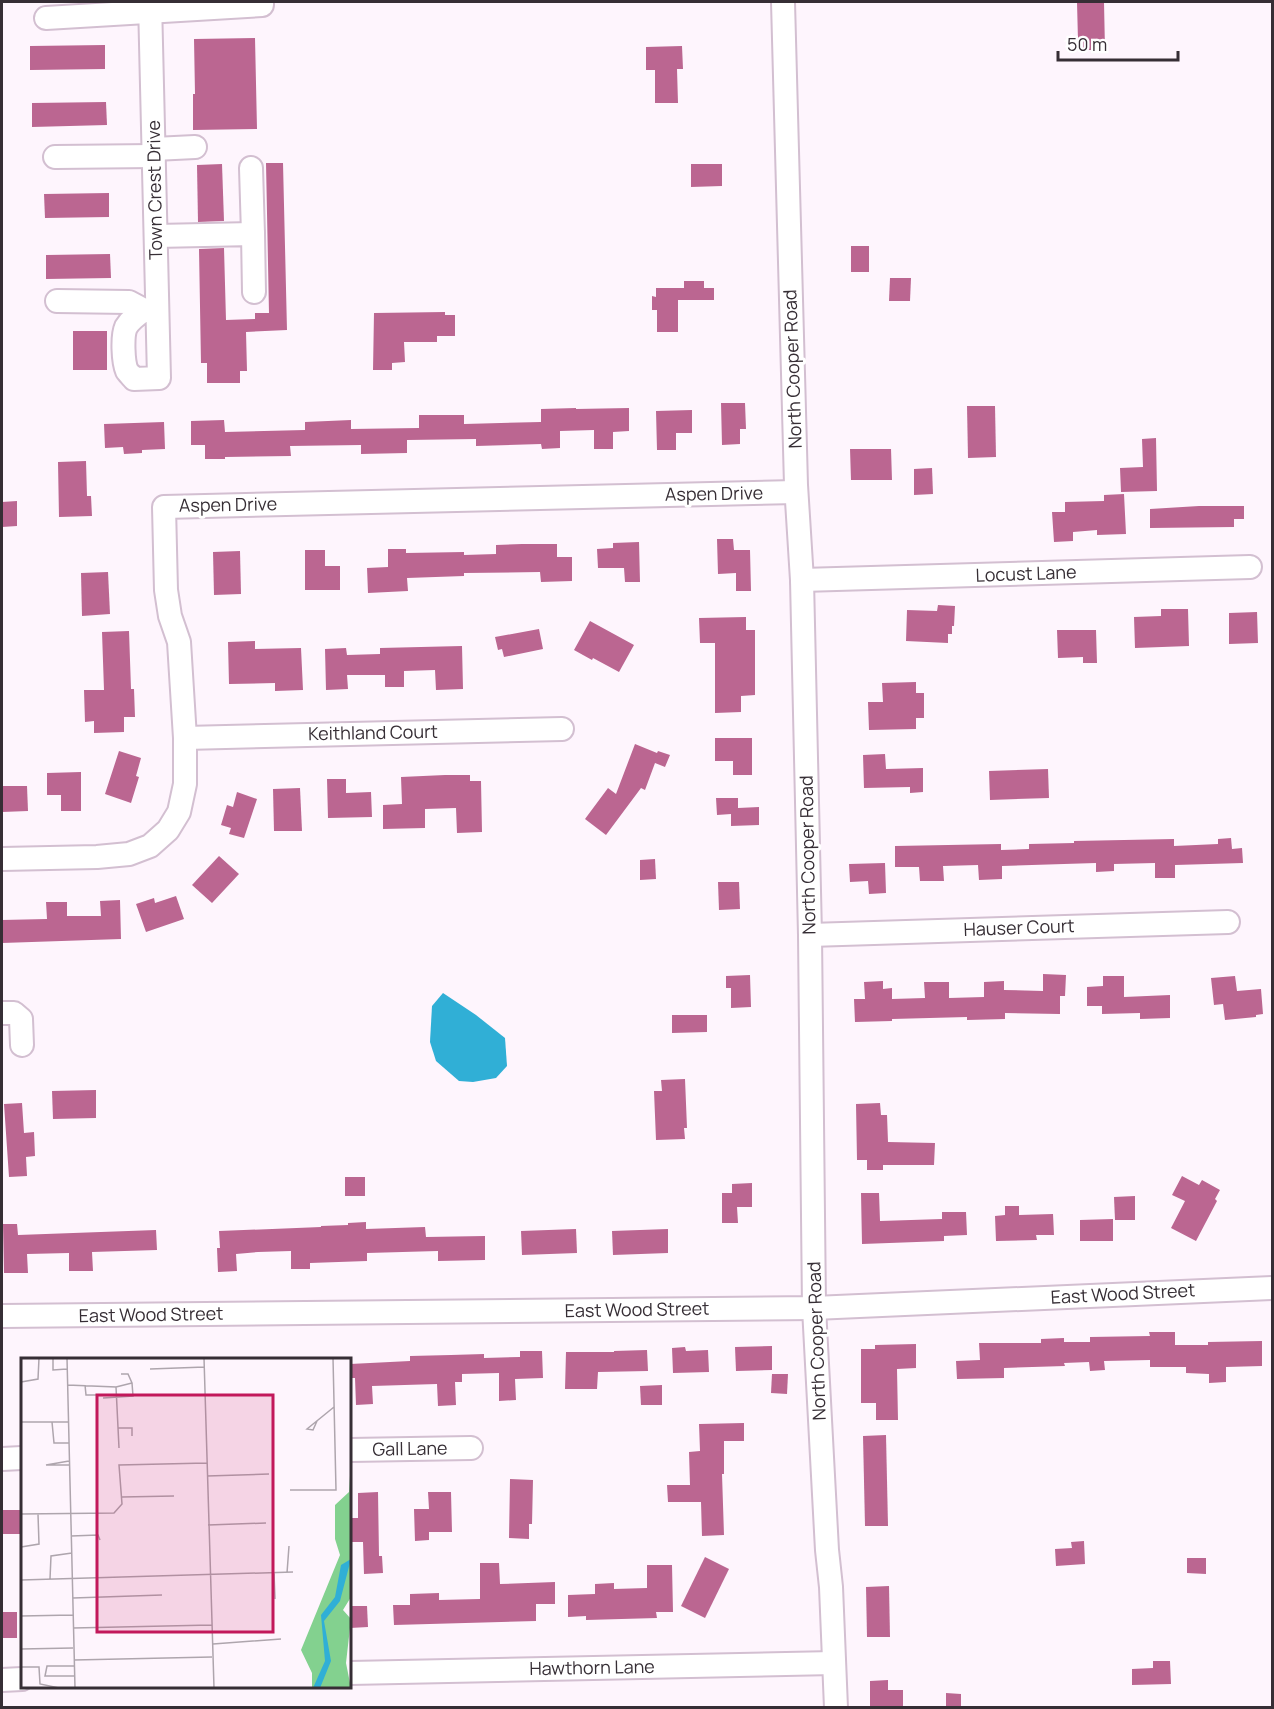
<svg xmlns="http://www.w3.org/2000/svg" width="1274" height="1709" font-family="Manrope,sans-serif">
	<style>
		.water { fill: #30afd6 }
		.building { fill: #bb6691 }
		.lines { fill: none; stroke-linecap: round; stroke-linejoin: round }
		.minor-casing { stroke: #d3bfd1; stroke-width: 26 }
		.minor { stroke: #fff; stroke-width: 22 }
		.labels { text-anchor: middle; stroke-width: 6; stroke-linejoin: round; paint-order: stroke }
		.street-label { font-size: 18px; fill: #362e35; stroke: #fff }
		.inset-road { fill: none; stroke: #aea5ad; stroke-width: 1.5 }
		.view { fill: #c2185b; fill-opacity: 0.15; stroke: #c2185b; stroke-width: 3 }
		.inset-edge { fill: none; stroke: #362e35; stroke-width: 3 }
	</style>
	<rect width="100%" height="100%" fill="#fef5fd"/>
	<!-- water -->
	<polygon class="water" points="443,993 476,1015 505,1038 507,1066 496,1078 473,1082 459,1081 436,1061 430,1042 432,1006"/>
	<!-- building -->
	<g class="building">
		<polygon points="1077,2 1104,2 1105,50 1083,50 1083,40 1078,41"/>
		<polygon points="255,38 257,129 193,130 193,94 195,94 194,39"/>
		<polygon points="105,45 105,69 30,70 30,46"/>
		<polygon points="682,46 683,69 677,69 678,103 655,103 655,70 646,70 646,47"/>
		<polygon points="106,102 107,125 32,127 32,103"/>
		<polygon points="266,163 283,163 287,330 246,332 247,371 240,371 240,383 207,383 207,363 201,363 199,249 224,248 226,320 255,319 255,313 269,313"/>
		<polygon points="222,164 224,221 198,222 197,165"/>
		<polygon points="691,164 722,164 722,186 691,187"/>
		<polygon points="109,193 109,217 45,218 44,194"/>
		<rect x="851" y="246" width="18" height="26"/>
		<polygon points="110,254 111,278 46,279 46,255"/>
		<polygon points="890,278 911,278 910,301 889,301"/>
		<polygon points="684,281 704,281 704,288 714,288 714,300 678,300 678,332 657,332 657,310 652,310 652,296 656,297 656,288 684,288"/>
		<polygon points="445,312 445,315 455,315 455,336 437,336 437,342 404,342 405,362 392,363 392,370 373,370 374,313"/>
		<rect x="73" y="331" width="34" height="39"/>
		<polygon points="721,403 745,403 746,429 740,429 740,444 722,445"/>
		<polygon points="967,406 995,406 996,457 968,458"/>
		<polygon points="576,408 576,409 629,408 629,431 613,432 613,449 594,449 594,430 560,431 560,448 542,449 541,444 476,446 476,439 407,440 407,453 361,454 361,445 290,446 291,456 225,457 225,459 205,459 205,445 191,445 191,421 224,420 225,432 305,430 305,422 351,420 351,429 419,428 419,415 464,415 464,424 541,422 541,409"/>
		<polygon points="692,410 692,433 676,433 676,450 657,450 656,411"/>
		<polygon points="164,422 165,449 142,450 142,453 124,454 123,447 105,448 104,424"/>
		<polygon points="1156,438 1157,491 1121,492 1120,468 1143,467 1142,439"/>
		<polygon points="850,449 891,449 892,480 851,480"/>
		<polygon points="86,461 87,496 91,496 92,516 59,517 58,462"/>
		<polygon points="932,468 933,494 914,495 914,469"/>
		<polygon points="1124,494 1126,534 1097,535 1097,530 1073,532 1073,541 1054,542 1052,512 1065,512 1065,502 1104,501 1104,495"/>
		<polygon points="17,501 17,526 2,527 2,502"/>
		<polygon points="1199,506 1244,506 1244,519 1234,519 1234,527 1150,528 1150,509"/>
		<polygon points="717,539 733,539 734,550 750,550 751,591 736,591 736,573 718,574"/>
		<polygon points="639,542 640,582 625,582 624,568 598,568 597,549 613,548 613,543"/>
		<polygon points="522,544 557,544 557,557 572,557 572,581 541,582 540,572 464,573 464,576 407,578 408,591 368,593 367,568 388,567 388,549 406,549 406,553 464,552 464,555 496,554 496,545"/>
		<polygon points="305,550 325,550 325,566 340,566 340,590 305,590"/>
		<polygon points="240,551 241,594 214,595 213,552"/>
		<polygon points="108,572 110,614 82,616 81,573"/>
		<polygon points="938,605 955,606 954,626 952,626 952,634 948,634 948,643 906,641 907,610 937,611"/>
		<polygon points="1161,609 1188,609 1189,646 1135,648 1134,617 1161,616"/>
		<polygon points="1257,612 1258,643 1229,644 1229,613"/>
		<polygon points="746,617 746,630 755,630 755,695 741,696 741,712 715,713 715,643 700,643 699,618"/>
		<polygon points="590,621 634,645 619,672 593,658 592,660 574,650"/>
		<polygon points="539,629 543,649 504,657 502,649 498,650 495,637"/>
		<polygon points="1057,630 1096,630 1097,663 1083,663 1083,657 1058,658"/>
		<polygon points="129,631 131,689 134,689 135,717 124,717 124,732 94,733 94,721 85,722 84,690 104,690 102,632"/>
		<polygon points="255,641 255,649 301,648 303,690 275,691 275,683 229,684 228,642"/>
		<polygon points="462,646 463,689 436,690 435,670 404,671 404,687 385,687 385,675 347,675 348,689 326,690 325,649 346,648 347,655 380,654 380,648"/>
		<polygon points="916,682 916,693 924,693 924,718 916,718 916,729 869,730 868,702 883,702 882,683"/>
		<polygon points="715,738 752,738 752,775 733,775 733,761 715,761"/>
		<polygon points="635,744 657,753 658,751 670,755 665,767 655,763 645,790 641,788 606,835 585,819 608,788 616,794"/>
		<polygon points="119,751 141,758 136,776 139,777 131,803 105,794"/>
		<polygon points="885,754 886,769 923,768 923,792 910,793 910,787 864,788 863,755"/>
		<polygon points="1048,769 1049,798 990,800 989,771"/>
		<polygon points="81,772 81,811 61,811 61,795 47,795 47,773"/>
		<polygon points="445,775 470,775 470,781 481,781 482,832 457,833 456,808 425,809 425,828 383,829 383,805 402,804 401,777"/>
		<polygon points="327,779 346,779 346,793 371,792 372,817 328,818"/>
		<polygon points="2,786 27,786 28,811 2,812"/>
		<polygon points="300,788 302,831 274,831 273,789"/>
		<polygon points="237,792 257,799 244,838 229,834 231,828 221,825 227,805 233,807"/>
		<polygon points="716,798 738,798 738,808 759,807 759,825 731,826 731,814 717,815"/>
		<polygon points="1231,838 1232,849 1242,848 1243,863 1175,865 1175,878 1155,878 1155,863 1114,864 1114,871 1096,872 1096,863 1002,866 1002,879 979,880 978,865 943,866 944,881 920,881 919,867 895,867 895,846 1001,844 1001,850 1029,849 1029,844 1074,843 1074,841 1174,839 1174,846 1218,844 1218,839"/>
		<polygon points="219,856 239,874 212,903 192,885"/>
		<polygon points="655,859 656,879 640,880 640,860"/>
		<polygon points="885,863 886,893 869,894 868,881 850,882 849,864"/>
		<polygon points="718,882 739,882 740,909 719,910"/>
		<polygon points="176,896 184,919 146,932 136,904 154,898 155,903"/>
		<polygon points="120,900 121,939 2,943 2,920 47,919 46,902 67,902 67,916 101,916 100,901"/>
		<polygon points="1043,974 1066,975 1065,996 1060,996 1060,1014 1005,1013 1005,1019 967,1020 967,1017 892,1019 892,1021 855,1022 854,999 865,999 864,982 883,981 883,989 892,988 892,999 925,998 924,982 949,982 949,998 984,997 984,982 1004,981 1004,990 1043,991"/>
		<polygon points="750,975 751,1007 731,1008 731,988 726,988 726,976"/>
		<polygon points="1103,976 1124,976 1124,997 1170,995 1170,1018 1140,1019 1140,1013 1102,1014 1102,1006 1087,1006 1087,987 1103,986"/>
		<polygon points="1235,976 1237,991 1261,989 1263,1014 1256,1015 1256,1017 1225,1020 1223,1004 1214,1005 1211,978"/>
		<polygon points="672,1015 707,1015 707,1032 672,1033"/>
		<polygon points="685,1079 687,1128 684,1128 685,1139 656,1140 654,1091 662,1091 661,1080"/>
		<polygon points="96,1090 96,1118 53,1119 52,1091"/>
		<polygon points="22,1103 24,1133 34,1132 35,1156 26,1157 27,1176 9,1177 4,1104"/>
		<polygon points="880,1103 881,1115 887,1115 888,1142 935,1143 934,1165 883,1165 883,1170 867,1170 867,1160 857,1160 856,1104"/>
		<polygon points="1182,1176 1199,1185 1202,1180 1220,1190 1215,1199 1217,1201 1196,1241 1171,1228 1185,1201 1172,1195"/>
		<rect x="345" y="1177" width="20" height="19"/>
		<polygon points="752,1183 752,1207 737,1207 738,1223 722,1223 722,1193 732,1193 732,1184"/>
		<polygon points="861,1193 879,1193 880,1221 942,1219 942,1212 966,1212 967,1235 944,1236 944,1241 862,1244"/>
		<polygon points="1135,1196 1135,1220 1115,1220 1114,1197"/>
		<polygon points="1005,1206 1019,1206 1019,1215 1053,1214 1054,1235 1036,1235 1037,1240 996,1241 995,1216 1005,1215"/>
		<polygon points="1113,1219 1113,1241 1080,1241 1080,1220"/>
		<polygon points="366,1222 366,1229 425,1227 426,1237 485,1236 485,1260 438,1261 438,1251 367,1253 367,1261 310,1263 310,1269 291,1269 291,1251 258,1252 236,1254 237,1271 218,1272 217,1248 220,1248 219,1231 321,1227 321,1226 348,1225 348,1223"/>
		<polygon points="3,1224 17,1224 18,1235 156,1230 157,1250 92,1252 93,1271 69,1271 69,1253 27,1254 28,1273 4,1273"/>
		<polygon points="576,1229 577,1253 522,1255 521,1231"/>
		<polygon points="668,1229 668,1253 613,1255 612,1231"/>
		<polygon points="1149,1332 1175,1332 1175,1345 1208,1345 1208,1342 1262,1341 1262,1366 1226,1367 1226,1382 1209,1383 1209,1374 1186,1373 1186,1367 1150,1367 1150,1360 1104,1361 1105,1370 1090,1371 1089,1362 1064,1363 1065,1366 1004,1368 1004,1378 957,1379 956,1361 980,1360 979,1343 1041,1343 1041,1339 1064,1338 1064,1342 1090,1342 1090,1337 1150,1336"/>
		<polygon points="916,1344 916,1368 897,1369 898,1420 876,1420 876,1403 861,1403 861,1349 875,1349 875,1345"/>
		<polygon points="772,1346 772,1370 736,1371 735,1347"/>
		<polygon points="685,1347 686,1351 708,1350 709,1372 673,1373 672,1348"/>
		<polygon points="647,1350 648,1371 598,1372 597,1389 565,1389 566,1352 614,1352 614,1351"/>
		<polygon points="520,1351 542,1351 543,1378 515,1379 516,1400 499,1401 499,1373 462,1374 462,1382 455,1382 456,1405 438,1406 437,1384 372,1386 373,1404 356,1405 355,1378 350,1378 350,1364 410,1361 410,1356 451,1355 484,1354 484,1358 520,1357"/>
		<polygon points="772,1374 788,1374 787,1394 771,1393"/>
		<polygon points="662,1385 662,1405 641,1405 640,1386"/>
		<polygon points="744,1423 744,1441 724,1441 724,1474 722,1474 724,1535 702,1536 701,1502 668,1502 667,1485 690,1485 689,1452 700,1451 699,1424"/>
		<polygon points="886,1435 888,1526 865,1526 863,1436"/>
		<polygon points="510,1479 533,1480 532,1524 529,1524 529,1539 509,1538"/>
		<polygon points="378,1492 379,1556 382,1556 383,1573 364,1574 363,1542 350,1542 350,1518 358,1518 358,1493"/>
		<polygon points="428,1492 451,1492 452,1532 429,1532 429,1540 415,1541 414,1509 429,1509"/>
		<polygon points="2,1510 21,1510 22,1534 2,1534"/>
		<polygon points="1084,1541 1085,1564 1056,1566 1055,1549 1072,1548 1071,1542"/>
		<polygon points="705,1557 729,1569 705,1618 681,1606"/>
		<polygon points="1187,1558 1206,1558 1206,1574 1187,1573"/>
		<polygon points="480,1563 499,1563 500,1584 555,1582 555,1604 536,1604 536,1621 394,1625 393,1605 410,1605 410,1594 439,1593 439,1600 480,1599"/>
		<polygon points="647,1565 672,1565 673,1612 656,1612 657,1618 586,1620 586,1616 568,1617 568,1595 595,1594 595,1584 614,1583 614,1589 647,1588"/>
		<polygon points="889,1586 890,1637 867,1637 866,1587"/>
		<polygon points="350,1606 367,1606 368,1627 350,1628"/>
		<rect x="2" y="1612" width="15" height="26"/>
		<polygon points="1153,1661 1170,1661 1171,1684 1132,1685 1132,1669 1153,1668"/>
		<polygon points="888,1680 888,1690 903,1690 903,1707 870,1707 870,1681"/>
		<polygon points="946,1693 961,1694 961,1707 946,1707"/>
	</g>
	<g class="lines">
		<!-- minor casing -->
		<g class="minor-casing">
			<g id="minor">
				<polyline points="783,2 796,485 802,580 810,935 814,1308 827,1550 831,1587 836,1708"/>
				<polyline points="46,18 262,5 262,2"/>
				<polyline points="154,149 195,147"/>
				<polyline points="55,157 154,156"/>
				<polyline points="251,168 253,234"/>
				<polyline points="156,236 253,234 254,292"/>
				<polyline points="57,301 129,302 144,310 155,310"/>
				<path d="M144,310C137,315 130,320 126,327C122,336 123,362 127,371C128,372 133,378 134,379L159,378L150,2"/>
				<polyline points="802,580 1250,567"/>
				<polyline points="185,738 562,729"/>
				<polyline points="2,859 97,857 129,854 150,846 168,830 179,812 185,784 185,738 179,642 170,616 166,590 164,507 796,492"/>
				<polyline points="810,935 1228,922"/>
				<polyline points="2,1013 14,1013 21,1019 22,1045"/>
				<polyline points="2,1316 814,1308 1272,1288"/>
				<polyline points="350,1450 471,1448"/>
				<polyline points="2,1459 22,1458"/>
				<polyline points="350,1673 834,1663"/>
				<polyline points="2,1680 22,1679"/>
			</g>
		</g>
		<!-- minor -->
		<use href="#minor" class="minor"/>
	</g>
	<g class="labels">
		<!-- street labels -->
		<g class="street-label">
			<text transform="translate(155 190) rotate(-91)" y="6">Town Crest Drive</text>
			<text transform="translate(793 369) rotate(-92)" y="6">North Cooper Road</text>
			<text transform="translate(714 494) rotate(-1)" y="6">Aspen Drive</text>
			<text transform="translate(228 505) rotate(-1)" y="6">Aspen Drive</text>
			<text transform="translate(1026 574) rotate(-2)" y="6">Locust Lane</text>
			<text transform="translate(373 733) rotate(-1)" y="6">Keithland Court</text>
			<text transform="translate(808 855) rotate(-91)" y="6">North Cooper Road</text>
			<text transform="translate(1019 928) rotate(-2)" y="6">Hauser Court</text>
			<text transform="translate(1123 1294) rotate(-3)" y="6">East Wood Street</text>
			<text transform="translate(637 1310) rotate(-1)" y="6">East Wood Street</text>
			<text transform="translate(151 1315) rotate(-1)" y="6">East Wood Street</text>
			<text transform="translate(817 1341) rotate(-92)" y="6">North Cooper Road</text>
			<text transform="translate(410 1449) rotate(-1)" y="6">Gall Lane</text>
			<text transform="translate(592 1668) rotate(-1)" y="6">Hawthorn Lane</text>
		</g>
	</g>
	<!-- overview -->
	<g transform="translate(21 1358)">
		<rect width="330" height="330" fill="#fef5fd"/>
		<path d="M330,101V239L322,252L330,261L325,305L330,330H291V315L280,292L319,197L314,181V147L328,134Z" fill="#83d18f"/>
		<path d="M330,201L319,243L303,263L310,303L299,330H292L304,303L300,257L314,239L320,207Z" fill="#30afd6"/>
		<path class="inset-road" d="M32,0V12L46,11M46,0L54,330M183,0L193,330M129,11L184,9M0,24L17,21L18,0M46,27L95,29L98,90M64,27L65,37H76M95,29L111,25L107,16H100M82,40L112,38L111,25M296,63L292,72L286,71L313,49M0,64H47M31,64L33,85H48M97,70H111V78M48,103L25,107H48M186,118L248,116M269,132H315L312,0M101,139L153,138M0,156L93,155L101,146L98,107L186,105M187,167L245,165M50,178L77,177L79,182M0,189L18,186L17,156M253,215L254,241M266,215L268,188M29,221L30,198L51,195M0,222L272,214M52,240L141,237M0,258L52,257M52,270L191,267M192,286L260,281M0,291L52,290M53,302L191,299M53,308H26L24,318H53M0,309H18L19,326L38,330"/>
		<path class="view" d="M76,37H252V274H76Z"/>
		<rect width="330" height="330" class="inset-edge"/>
	</g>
	<!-- border -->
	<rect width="1274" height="1709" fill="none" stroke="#362e35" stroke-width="6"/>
	<!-- scale -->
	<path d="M1058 51v9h120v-9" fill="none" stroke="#362e35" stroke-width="3"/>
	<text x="1067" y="51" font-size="18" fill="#362e35" stroke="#ffffff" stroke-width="4.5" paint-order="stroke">50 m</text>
</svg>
